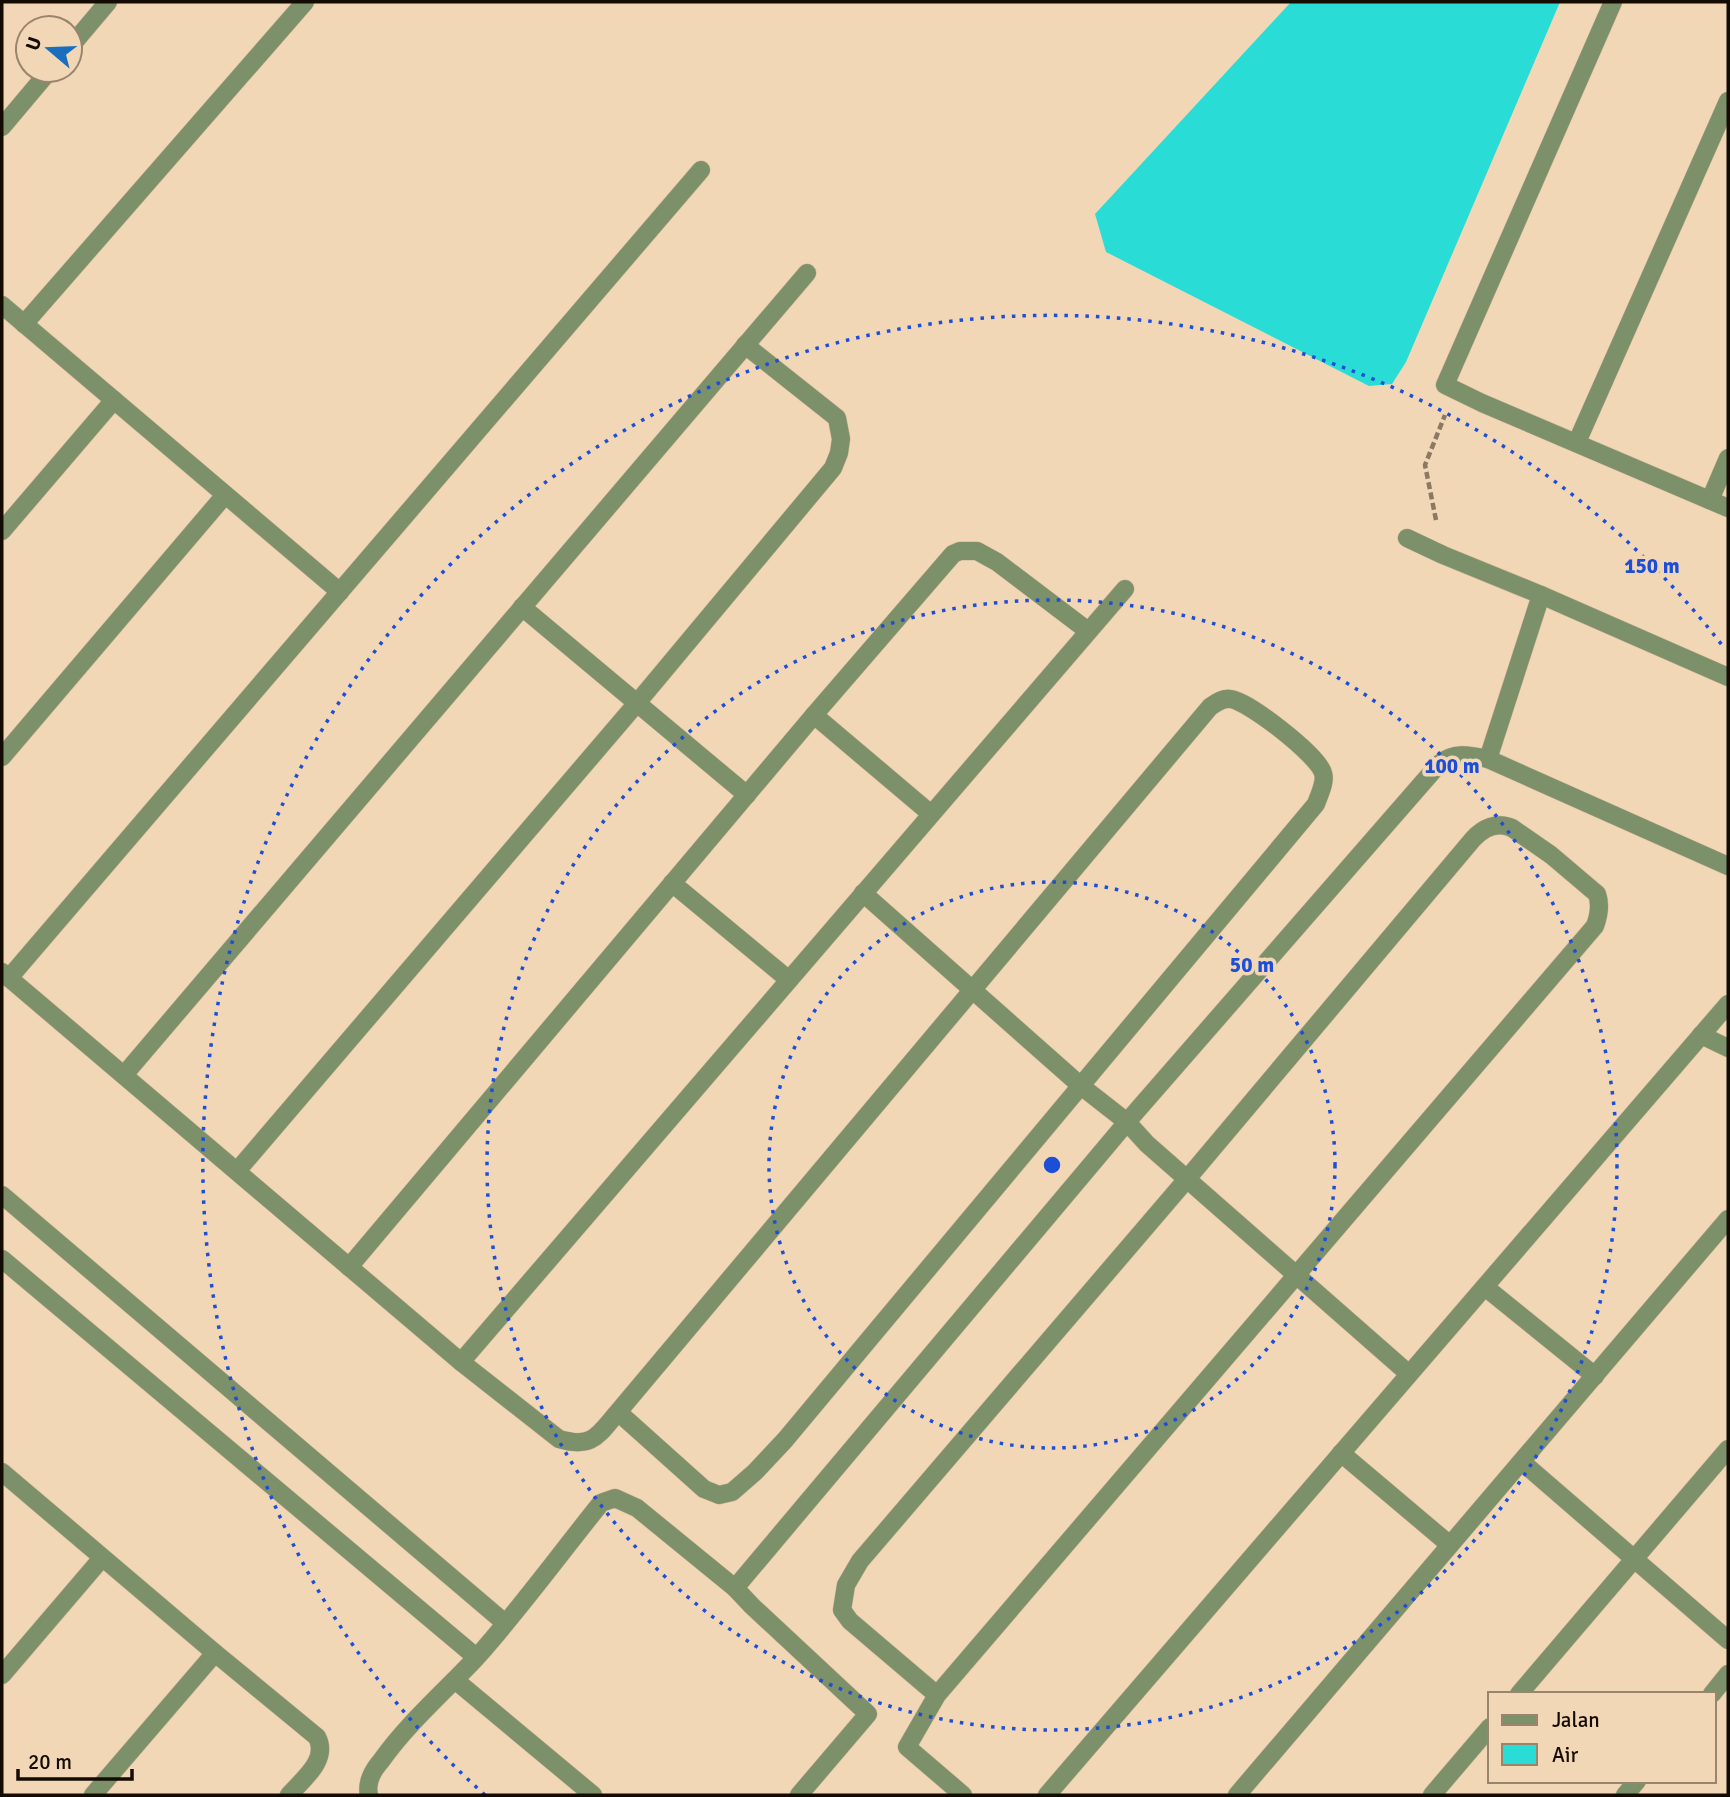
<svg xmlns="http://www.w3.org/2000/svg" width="1730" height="1797" font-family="Signika,sans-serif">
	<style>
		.water { fill: #29dcd6 }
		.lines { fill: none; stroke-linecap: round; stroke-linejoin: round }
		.service-casing { stroke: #ceb699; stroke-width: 19 }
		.minor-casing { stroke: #ceb699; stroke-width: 19 }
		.path { stroke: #8b7963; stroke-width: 4.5; stroke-dasharray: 7 3.5; stroke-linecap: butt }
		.service { stroke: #7c906a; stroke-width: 18 }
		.minor { stroke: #7c906a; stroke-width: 18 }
		.ring { fill: none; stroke: #1d4ed8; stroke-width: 3.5; stroke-dasharray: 3.5 7 }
		.centre { fill: #1d4ed8; stroke: #f2d7b6; stroke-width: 3.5 }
		.ring-label { font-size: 21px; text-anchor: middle; font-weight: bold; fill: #1d4ed8; stroke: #f2d7b6; stroke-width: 7; stroke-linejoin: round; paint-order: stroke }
	</style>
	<rect width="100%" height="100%" fill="#f2d7b6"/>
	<!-- water -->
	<polygon class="water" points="1291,2 1560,2 1406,362 1392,384 1369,386 1106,252 1095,214"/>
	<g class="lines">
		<!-- service casing -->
		<g class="service-casing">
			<polyline id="service" points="455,1680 593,1795"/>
		</g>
		<!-- minor casing -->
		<g class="minor-casing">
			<g id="minor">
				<polyline points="1613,2 1445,385 1482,403 1728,508"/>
				<polyline points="70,47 108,2"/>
				<polyline points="2,127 50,70"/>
				<polyline points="2,305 340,592"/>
				<polyline points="24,324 305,2"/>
				<polyline points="1577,442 1728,101"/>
				<polyline points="1710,500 1728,458"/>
				<polyline points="2,531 114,400"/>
				<polyline points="1407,538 1443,555 1541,595 1488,759"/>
				<polyline points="1541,595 1728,677"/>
				<polyline points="522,607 747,795"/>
				<polyline points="814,715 931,814"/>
				<polyline points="2,757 225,495"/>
				<polyline points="672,883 789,980"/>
				<polyline points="863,893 1081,1086 1127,1122 1147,1144 1409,1374"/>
				<path d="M2,972L461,1362L559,1439C593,1449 598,1435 618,1412L1210,707C1216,703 1222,698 1230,699C1247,700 1318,755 1323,773C1326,782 1319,795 1316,804L785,1440L755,1472L732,1492L719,1495L704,1489L618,1412"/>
				<polyline points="9,978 701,170"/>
				<polyline points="1701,1035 1728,1048"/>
				<polyline points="124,1075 807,273"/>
				<polyline points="237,1171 637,703 833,468 839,453 841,439 837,418 745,345"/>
				<polyline points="2,1195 505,1623"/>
				<polyline points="2,1259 476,1657"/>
				<polyline points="349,1267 814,715 953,554 960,551 977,551 997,562 1088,631"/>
				<polyline points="1485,1287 1595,1376"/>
				<polyline points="461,1362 1125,589"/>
				<polyline points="1341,1453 1450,1545"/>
				<polyline points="1522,1462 1728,1640"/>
				<path d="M2,1472L215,1653L317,1737C329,1760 303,1779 289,1795"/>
				<path d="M735,1588L1127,1122L1439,764C1454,751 1470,755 1488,759L1728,866"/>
				<polyline points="2,1675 102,1558"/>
				<polyline points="1519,1694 1728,1449"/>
				<polyline points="1712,1694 1728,1674"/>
				<path d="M937,1695L850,1621L842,1610L846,1585L860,1561L1187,1179L1473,839C1483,828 1497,821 1512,828L1551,855L1597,894C1601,905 1599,915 1595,926L937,1695L907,1747L963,1795"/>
				<polyline points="93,1795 215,1653"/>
				<path d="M369,1795C366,1783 373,1770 381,1761C408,1723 444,1692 476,1658C520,1609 559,1555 601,1503L615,1498L637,1508L735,1588L752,1606L868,1714L799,1795"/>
				<polyline points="1047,1795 1728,1004"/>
				<polyline points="1237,1795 1728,1219"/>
				<polyline points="1432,1795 1490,1727"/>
				<polyline points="1625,1795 1637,1781"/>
			</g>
		</g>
		<!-- path -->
		<polyline class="path" points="1436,520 1425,465 1445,415"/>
		<!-- service -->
		<use href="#service" class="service"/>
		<!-- minor -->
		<use href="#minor" class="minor"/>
	</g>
	<!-- distance rings -->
	<g class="ring">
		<circle cx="1052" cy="1165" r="283"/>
		<circle cx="1052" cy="1165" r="565"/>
		<path d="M485 1795A848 848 0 1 1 1725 649"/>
	</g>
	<circle cx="1052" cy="1165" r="10" class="centre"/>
	<g class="ring-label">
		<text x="1652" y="573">150 m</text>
		<text x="1452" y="773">100 m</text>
		<text x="1252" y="972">50 m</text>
	</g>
	<!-- border -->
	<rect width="1730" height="1797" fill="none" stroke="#140b02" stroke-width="7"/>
	<!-- legend -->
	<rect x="1488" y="1692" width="228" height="91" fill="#f2d7b6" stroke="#99856e" stroke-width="2"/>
	<rect x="1502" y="1715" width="35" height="10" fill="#7c906a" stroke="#99856e" stroke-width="2"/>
	<text x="1552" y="1727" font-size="21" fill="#140b02">Jalan</text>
	<rect x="1502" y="1744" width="35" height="21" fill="#29dcd6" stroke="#99856e" stroke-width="2"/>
	<text x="1552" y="1762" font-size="21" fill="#140b02">Air</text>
	<!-- north arrow -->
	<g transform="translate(49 49) rotate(289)"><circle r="33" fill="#f2d7b6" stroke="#99856e" stroke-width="2"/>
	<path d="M0-5L12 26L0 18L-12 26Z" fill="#196fbd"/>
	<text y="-10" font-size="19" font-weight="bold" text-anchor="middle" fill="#140b02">U</text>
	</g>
	<!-- scale -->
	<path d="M18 1769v10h114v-10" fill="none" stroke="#140b02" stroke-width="3.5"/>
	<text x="28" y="1769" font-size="21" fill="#140b02" stroke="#f2d7b6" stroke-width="5" paint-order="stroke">20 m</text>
</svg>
